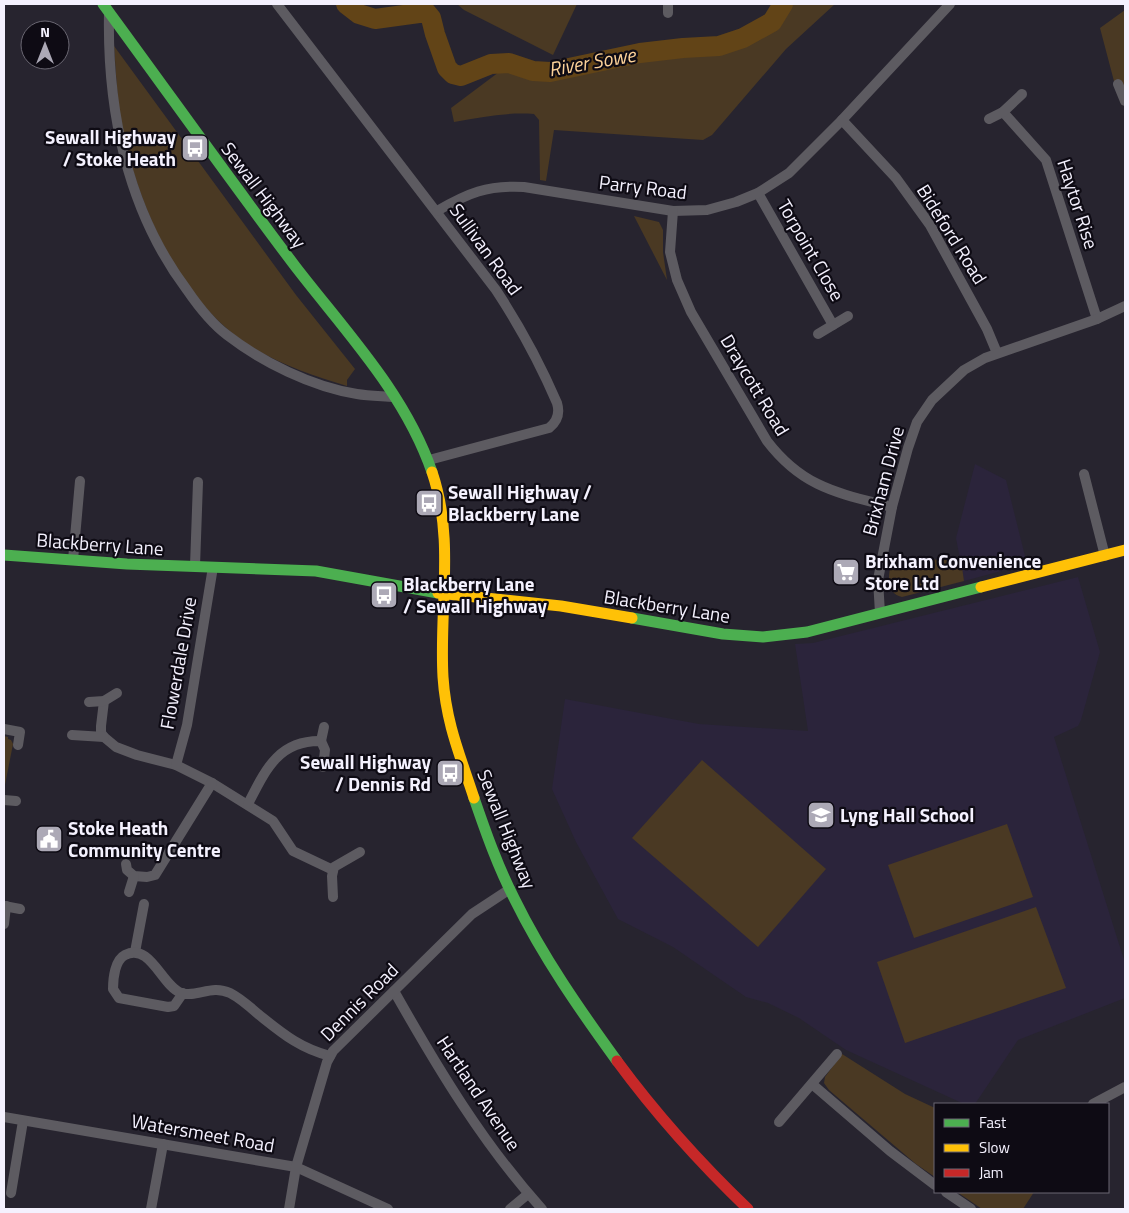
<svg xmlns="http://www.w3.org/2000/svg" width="1129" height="1213" font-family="'Titillium Web',sans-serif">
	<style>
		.built { fill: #2b243b }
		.green { fill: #4a3923 }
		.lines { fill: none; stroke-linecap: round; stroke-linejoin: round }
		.river { stroke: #624417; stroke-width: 20 }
		.street { stroke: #5d5b61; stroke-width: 10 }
		.fast { stroke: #4caf50; stroke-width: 11 }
		.slow { stroke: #ffc107; stroke-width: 11 }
		.jam { stroke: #c62828; stroke-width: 11 }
		.labels { text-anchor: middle; stroke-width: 4.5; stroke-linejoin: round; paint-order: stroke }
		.poi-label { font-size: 19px; font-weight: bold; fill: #f4f1fe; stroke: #0e0b14; text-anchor: start }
		.street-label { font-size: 19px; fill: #f4f1fe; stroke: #0e0b14 }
		.water-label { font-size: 20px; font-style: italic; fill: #fcd198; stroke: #0e0b14 }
	</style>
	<rect width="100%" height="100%" fill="#27242f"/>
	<!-- built -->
	<g class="built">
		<polygon points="975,464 1006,480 1027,564 964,581 956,538"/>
		<polygon points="1078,577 1100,652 1081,720 1078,726 1054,737 1125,963 1125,998 1018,1040 975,1104 964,1104 846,1050 799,1018 768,1003 746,997 673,947 618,919 576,842 552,789 565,699 699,724 808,731 795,644 813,643"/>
	</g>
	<!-- green -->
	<g class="green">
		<polygon points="457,4 577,4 553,55 464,10"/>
		<path d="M789,4H835L786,49L712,135L703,140L554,130L546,181L540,180L539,120L534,114C507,112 481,117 454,122L451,108L503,69L525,74L545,75L670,52L720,51L744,42L772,28Z"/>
		<polygon points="1125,10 1125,87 1122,84 1115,85 1100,28"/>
		<path d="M114,46L296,295L355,369L347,380V386C315,376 284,366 255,349C180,304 137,205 121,122C117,97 116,72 114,46Z"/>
		<polygon points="634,216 659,222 663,230 663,252 667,280"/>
		<path d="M892,559L961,560L964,581L902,597C884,593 889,572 892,559Z"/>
		<polygon points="4,736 8,737 8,739 11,740 13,744 4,790"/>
		<polygon points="702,760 826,869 758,947 632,838"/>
		<polygon points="1007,824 1033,897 914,938 888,865"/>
		<polygon points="1036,907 1066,988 905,1043 877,962"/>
		<polygon points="842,1054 905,1094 935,1108 935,1177 916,1164 829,1090 824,1083 825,1077"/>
		<polygon points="957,1192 1034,1192 1023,1209 982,1209"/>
	</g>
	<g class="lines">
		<!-- river -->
		<polyline class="river" points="346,4 359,14 375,19 426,12 431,18 435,34 447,68 453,74 461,76 491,64 509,63 533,71 550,72 640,53 683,48 719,46 743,38 772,22 783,4"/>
		<!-- street -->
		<g class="street">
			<path d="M277,4L496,290C521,328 539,361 557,403C560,413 558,421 549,428L429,460"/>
			<polyline points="668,4 668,13"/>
			<path d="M109,12C107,110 127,210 187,290C198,306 211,323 227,335C262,362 312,387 357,394C369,396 382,396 394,397"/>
			<polyline points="1118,84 1125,101"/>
			<polyline points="1003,112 1046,160 1097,319"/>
			<polyline points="989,119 1003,112 1022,94"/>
			<polyline points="842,120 896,178 930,225 987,329 997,353"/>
			<polyline points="758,193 833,325"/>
			<path d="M437,211C468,193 487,185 524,187L673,211L707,210L736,202L758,193L789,173L842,120L950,4"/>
			<path d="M673,211L670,252L677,280L691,312L767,441C803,488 838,493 892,507"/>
			<polyline points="818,334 848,316"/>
			<polyline points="1084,474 1105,556"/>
			<polyline points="73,560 80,481"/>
			<polyline points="195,566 198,482"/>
			<polyline points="880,613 878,580 892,507 908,448 917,422 932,400 964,370 985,358 1097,319 1125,306"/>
			<polyline points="104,701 101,726 101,733 104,737 116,747 137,755 176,765 212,783 273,821 293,851 333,870"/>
			<polyline points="89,702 104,701 117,693"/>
			<polyline points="4,729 20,732 18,745"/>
			<polyline points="72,735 104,737"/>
			<polyline points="321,741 324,727"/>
			<polyline points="176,765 187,725 213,567"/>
			<polyline points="4,800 16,801"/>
			<path d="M248,804C265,771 278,740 321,741L325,750L323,767"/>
			<polyline points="126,864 127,870 134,876 147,877 155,875 212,783"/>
			<polyline points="129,892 134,876"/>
			<polyline points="333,897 332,876 334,867 360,852"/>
			<polyline points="4,906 20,909"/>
			<polyline points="4,924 6,906"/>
			<polyline points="135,952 144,904"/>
			<path d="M394,991C437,1067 483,1144 542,1209"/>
			<path d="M183,993L174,1006L168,1007L119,998L113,989C113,978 115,960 125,955C150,942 162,986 181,993C197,998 211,984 230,993C240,998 249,1006 258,1014C282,1033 299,1048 330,1056"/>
			<polyline points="812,1084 890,1151 935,1185"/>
			<polyline points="1093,1104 1125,1087"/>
			<polyline points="4,1117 296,1167 388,1209"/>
			<polyline points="779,1122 837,1054"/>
			<polyline points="946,1192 971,1209"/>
			<polyline points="11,1193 23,1121"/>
			<polyline points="151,1209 163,1144"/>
			<polyline points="289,1209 296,1167 327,1062 333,1051 472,914 510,889"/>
			<polyline points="510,1209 528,1194"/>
		</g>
		<!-- fast -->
		<g class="fast">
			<path d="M103,4C167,91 230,180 295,266C345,331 405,393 432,472"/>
			<polyline points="4,555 127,564 316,571 438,593"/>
			<polyline points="632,618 723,634 763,637 807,632 981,587"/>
			<path d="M474,798C486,833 498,867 515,900C543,957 580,1010 617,1061"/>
		</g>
		<!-- slow -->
		<g class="slow">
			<path d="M432,472C455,539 439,608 443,677C446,723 460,755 474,798"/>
			<polyline points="981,587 1125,550"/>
			<polyline points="438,593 561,606 632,618"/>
		</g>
		<!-- jam -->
		<path class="jam" d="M617,1061C656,1114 700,1163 748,1209"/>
	</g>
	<!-- icons -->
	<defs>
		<g id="bus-square" transform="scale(1.4375)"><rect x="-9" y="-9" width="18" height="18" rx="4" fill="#aca9b6" stroke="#0e0b14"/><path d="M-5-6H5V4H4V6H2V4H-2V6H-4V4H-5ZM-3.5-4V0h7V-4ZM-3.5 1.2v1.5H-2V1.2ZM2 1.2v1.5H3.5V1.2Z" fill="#fff"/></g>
		<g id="supermarket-square" transform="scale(1.4375)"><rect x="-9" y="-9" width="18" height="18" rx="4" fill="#aca9b6" stroke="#0e0b14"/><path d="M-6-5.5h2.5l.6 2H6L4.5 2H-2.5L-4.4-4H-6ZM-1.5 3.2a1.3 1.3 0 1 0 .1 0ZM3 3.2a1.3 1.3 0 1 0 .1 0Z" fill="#fff"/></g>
		<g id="school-square" transform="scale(1.4375)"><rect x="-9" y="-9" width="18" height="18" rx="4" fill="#aca9b6" stroke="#0e0b14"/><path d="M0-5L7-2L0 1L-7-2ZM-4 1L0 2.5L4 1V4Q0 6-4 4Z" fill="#fff"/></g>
		<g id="civic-square" transform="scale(1.4375)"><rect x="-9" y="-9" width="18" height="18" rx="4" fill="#aca9b6" stroke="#0e0b14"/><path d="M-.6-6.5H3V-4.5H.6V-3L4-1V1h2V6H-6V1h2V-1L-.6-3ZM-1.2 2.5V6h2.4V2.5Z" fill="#fff"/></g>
	</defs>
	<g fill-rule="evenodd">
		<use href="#bus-square" x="195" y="148"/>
		<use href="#bus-square" x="429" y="503"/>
		<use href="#supermarket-square" x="846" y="572"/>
		<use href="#bus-square" x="384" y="595"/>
		<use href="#bus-square" x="450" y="773"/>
		<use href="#school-square" x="821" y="815"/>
		<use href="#civic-square" x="49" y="839"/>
	</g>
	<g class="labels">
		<!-- poi labels -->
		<g class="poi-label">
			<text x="176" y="144" text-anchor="end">Sewall Highway<tspan x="176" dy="22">/ Stoke Heath</tspan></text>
			<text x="448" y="499">Sewall Highway /<tspan x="448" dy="22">Blackberry Lane</tspan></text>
			<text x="865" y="568">Brixham Convenience<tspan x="865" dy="22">Store Ltd</tspan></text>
			<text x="403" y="591">Blackberry Lane<tspan x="403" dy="22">/ Sewall Highway</tspan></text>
			<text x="431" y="769" text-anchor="end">Sewall Highway<tspan x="431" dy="22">/ Dennis Rd</tspan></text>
			<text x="840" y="822">Lyng Hall School</text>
			<text x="68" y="835">Stoke Heath<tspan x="68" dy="22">Community Centre</tspan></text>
		</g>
		<!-- street labels -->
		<g class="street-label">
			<text transform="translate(643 187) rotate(7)" y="7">Parry Road</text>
			<text transform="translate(264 195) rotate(53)" y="7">Sewall Highway</text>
			<text transform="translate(1078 204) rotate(72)" y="7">Haytor Rise</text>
			<text transform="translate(952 234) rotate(58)" y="7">Bideford Road</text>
			<text transform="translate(486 249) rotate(54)" y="7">Sullivan Road</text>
			<text transform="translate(811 250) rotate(60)" y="7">Torpoint Close</text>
			<text transform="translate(755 385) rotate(59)" y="7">Draycott Road</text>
			<text transform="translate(883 481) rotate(-75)" y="7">Brixham Drive</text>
			<text transform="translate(100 544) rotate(4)" y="7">Blackberry Lane</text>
			<text transform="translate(667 606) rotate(9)" y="7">Blackberry Lane</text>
			<text transform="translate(178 663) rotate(-80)" y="7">Flowerdale Drive</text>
			<text transform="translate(507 829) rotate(68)" y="7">Sewall Highway</text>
			<text transform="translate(359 1002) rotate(-45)" y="7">Dennis Road</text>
			<text transform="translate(479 1093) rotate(56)" y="7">Hartland Avenue</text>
			<text transform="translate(203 1133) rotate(10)" y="7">Watersmeet Road</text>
		</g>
		<!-- water labels -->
		<g class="water-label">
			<text transform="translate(592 62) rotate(-10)" y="7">River Sowe</text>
		</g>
	</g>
	<!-- border -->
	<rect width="1129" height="1213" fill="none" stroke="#f4f1fe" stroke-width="10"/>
	<!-- legend -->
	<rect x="934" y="1103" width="175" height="90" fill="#0e0b14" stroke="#6a6772"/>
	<rect x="944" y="1119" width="25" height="8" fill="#4caf50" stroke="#6a6772"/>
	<text x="979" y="1128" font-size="15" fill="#f4f1fe">Fast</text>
	<rect x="944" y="1144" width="25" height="8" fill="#ffc107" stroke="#6a6772"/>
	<text x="979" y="1153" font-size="15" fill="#f4f1fe">Slow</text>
	<rect x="944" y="1169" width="25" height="8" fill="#c62828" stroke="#6a6772"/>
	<text x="979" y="1178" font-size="15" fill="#f4f1fe">Jam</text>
	<!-- north arrow -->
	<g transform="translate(45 45)"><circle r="24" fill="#0e0b14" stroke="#6a6772"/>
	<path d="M0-4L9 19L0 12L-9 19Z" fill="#aca9b6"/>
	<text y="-8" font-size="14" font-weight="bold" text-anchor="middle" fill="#f4f1fe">N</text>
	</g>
</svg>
